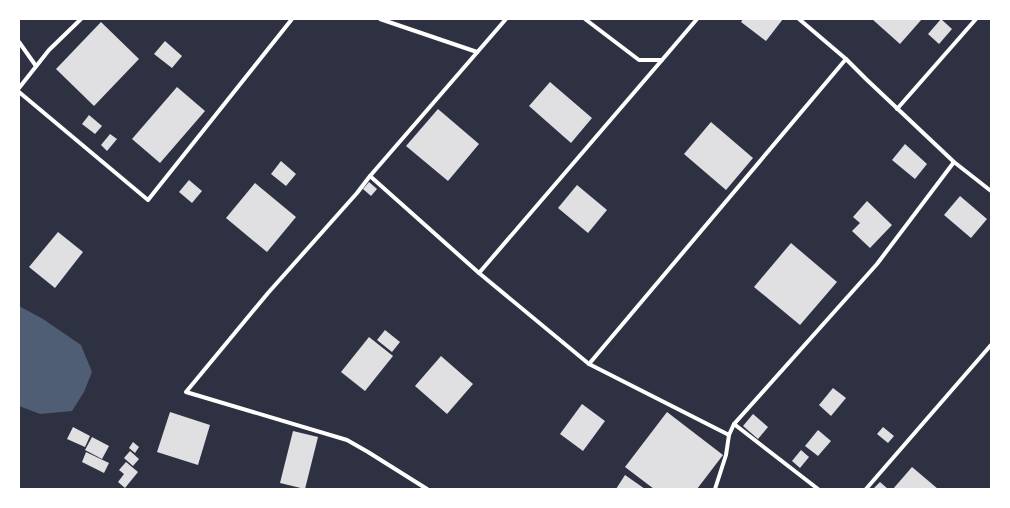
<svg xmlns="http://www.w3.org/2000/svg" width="1010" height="508" font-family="Jost,sans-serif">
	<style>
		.water { fill: #4f5d75 }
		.building { fill: #e0e0e3 }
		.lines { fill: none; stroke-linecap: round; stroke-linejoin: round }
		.minor { stroke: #fff; stroke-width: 4 }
	</style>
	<rect width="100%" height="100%" fill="#2d3142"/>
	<!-- water -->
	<polygon class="water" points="19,306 43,319 81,345 92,372 84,392 72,411 40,414 19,406"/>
	<!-- building -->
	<g class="building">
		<polygon points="743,19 783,19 766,41 741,22"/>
		<polygon points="872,19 922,19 900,44"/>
		<polygon points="941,19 952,29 939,44 928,34"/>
		<polygon points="101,22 139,59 94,106 56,69"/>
		<polygon points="165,41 182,56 172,68 154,54"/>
		<polygon points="550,82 592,118 571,143 529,106"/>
		<polygon points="177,87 205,111 160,163 132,139"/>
		<polygon points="438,109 479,144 448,181 406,146"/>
		<polygon points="89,115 102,126 95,134 82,124"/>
		<polygon points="711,122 753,158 726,190 684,154"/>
		<polygon points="110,134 117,139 107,151 101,145"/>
		<polygon points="905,144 927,164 915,179 892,160"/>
		<polygon points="281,161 296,174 286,186 271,174"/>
		<polygon points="189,180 202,191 192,203 179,192"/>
		<polygon points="369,182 377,189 371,196 363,189"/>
		<polygon points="255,183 296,217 267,252 226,218"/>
		<polygon points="577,185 607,210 588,233 558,208"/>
		<polygon points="960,196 987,219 971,238 944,215"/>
		<polygon points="867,201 892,225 870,248 852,231 860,223 853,217"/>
		<polygon points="58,232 83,252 55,288 29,267"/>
		<polygon points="791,243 837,282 800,325 754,287"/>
		<polygon points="385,330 400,342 392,352 377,340"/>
		<polygon points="369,337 393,356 365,391 341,372"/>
		<polygon points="441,356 473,384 447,414 415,386"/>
		<polygon points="833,388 846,398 831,416 819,405"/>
		<polygon points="582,404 605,421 583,451 560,434"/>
		<polygon points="170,412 210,425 198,465 157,452"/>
		<polygon points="667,412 723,455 697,489 654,489 625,467"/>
		<polygon points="753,414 768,427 758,439 743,426"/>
		<polygon points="73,427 90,436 85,447 67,439"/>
		<polygon points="883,427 894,436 888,443 877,434"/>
		<polygon points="818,430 831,441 818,456 805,446"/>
		<polygon points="293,431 318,437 305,489 280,483"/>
		<polygon points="92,437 109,446 102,459 85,450"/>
		<polygon points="133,442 139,447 135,453 129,448"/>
		<polygon points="801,450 809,457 800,468 792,461"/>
		<polygon points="130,451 139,459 133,466 124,458"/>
		<polygon points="86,452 109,463 104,473 82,462"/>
		<polygon points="126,462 138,472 125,488 118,482 124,474 119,470"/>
		<polygon points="912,467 938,489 893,489"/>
		<polygon points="625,475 645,489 616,489"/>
		<polygon points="880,482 888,489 873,489"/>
	</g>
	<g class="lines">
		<!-- minor -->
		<g class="minor">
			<polyline points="380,19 477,52"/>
			<polyline points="585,19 639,60 662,60 697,19"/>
			<polyline points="799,19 846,59 866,79 954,162 991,191"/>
			<polyline points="19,42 36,66"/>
			<polyline points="19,88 49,50 81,19"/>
			<polyline points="19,92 148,200 292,19"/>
			<polyline points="897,109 976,19"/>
			<polyline points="370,176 479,273 589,364 729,435 734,424 877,264 954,162"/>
			<polyline points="479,273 662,60"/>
			<polyline points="589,364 846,59"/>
			<polyline points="734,424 818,489"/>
			<polyline points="427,489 368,452 347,440 186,392 268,293 357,193 370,176 506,19"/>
			<polyline points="715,489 726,455 729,435"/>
			<polyline points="866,489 991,345"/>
		</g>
	</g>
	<!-- border -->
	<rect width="1010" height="508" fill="none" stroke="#ffffff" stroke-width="40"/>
</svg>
